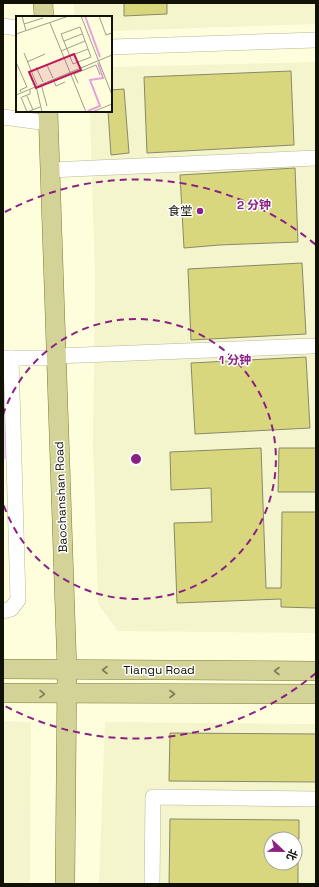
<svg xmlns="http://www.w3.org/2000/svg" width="319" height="887" font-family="'Space Grotesk','Noto Sans SC',sans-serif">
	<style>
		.built { fill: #f4f5cc; fill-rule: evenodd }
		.green { fill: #fac9f3 }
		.building { fill: #d8d77d; stroke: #89896b }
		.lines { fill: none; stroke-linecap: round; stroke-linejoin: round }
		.minor-casing { stroke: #b8b898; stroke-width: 16 }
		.major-casing { stroke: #7d7c37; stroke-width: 20 }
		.minor { stroke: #fff; stroke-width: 15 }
		.major { stroke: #d4d397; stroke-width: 19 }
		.oneway { stroke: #7c7c56 }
		.ring { fill: none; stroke: #8b1f83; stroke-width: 2; stroke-dasharray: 7 5 }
		.poi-dot { fill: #8b1f83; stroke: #fff; stroke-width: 1.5 }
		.labels { text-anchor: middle; stroke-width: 3; stroke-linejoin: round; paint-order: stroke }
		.poi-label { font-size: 12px; fill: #111106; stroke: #fff; text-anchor: end }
		.street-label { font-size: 12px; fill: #111106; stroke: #fff }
		.inset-river { fill: none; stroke: #e6a1dd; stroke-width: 2 }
		.inset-road { fill: none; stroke: #9f9f87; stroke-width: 1 }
		.view { fill: #c2185b; fill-opacity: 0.15; stroke: #c2185b; stroke-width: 2 }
		.inset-edge { fill: none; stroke: #111106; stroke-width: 2 }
		.centre { fill: #8b1f83; stroke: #fff; stroke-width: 2 }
		.ring-label { font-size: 12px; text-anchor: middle; font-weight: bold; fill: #8b1f83; stroke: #fff; stroke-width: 3; stroke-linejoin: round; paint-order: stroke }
	</style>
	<rect width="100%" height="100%" fill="#fefedd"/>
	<!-- built -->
	<g class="built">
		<polygon points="74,3 316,3 316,24 111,31 111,17 74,17"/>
		<polygon points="316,62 316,633 118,631 98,604 93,447 95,279 90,111 111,111 111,67"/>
		<polygon points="3,721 31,722 30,884 3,884"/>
		<path d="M105,722L316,724V884H99ZM271,839H295V863H271Z"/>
	</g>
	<!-- green -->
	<polygon class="green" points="3,394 7,394 11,459 3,459"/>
	<!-- building -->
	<g class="building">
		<polygon points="124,3 167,3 167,14 124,16"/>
		<polygon points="291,71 294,145 147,153 144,77"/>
		<polygon points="124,89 129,153 111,155 108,111 111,111 111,90"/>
		<polygon points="295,168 298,242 219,245 184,248 180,175"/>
		<polygon points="302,263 306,334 191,340 188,269"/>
		<polygon points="306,357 310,428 195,434 191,363"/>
		<polygon points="261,448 266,588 281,588 282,512 316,512 316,608 281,607 281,599 177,603 174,523 212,522 211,488 171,490 170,452"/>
		<polygon points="279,448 316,448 316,492 278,492"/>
		<polygon points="170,733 316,734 316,782 169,781"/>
		<polygon points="170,819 299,820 299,839 271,839 271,863 298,863 298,884 169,884"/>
	</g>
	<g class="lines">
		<!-- minor casing -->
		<g class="minor-casing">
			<g id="minor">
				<polyline points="3,26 17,28"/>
				<polyline points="111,47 316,40"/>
				<polyline points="3,117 48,123"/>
				<polyline points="50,170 316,158"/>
				<polyline points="56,356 312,346"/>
				<polyline points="3,358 56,358"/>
				<polyline points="3,611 11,609 18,600 11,358"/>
				<polyline points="152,884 153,797 316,799"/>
			</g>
		</g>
		<!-- major casing -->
		<g class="major-casing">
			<g id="major">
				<polyline points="43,3 44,17"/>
				<polyline points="48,111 67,670 65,884"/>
				<polyline points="3,669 316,671"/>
				<polyline points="3,693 316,694"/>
			</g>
		</g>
		<!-- minor -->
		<use href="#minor" class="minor"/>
		<!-- major -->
		<use href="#major" class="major"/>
	</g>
	<!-- one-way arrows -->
	<defs><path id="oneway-chevron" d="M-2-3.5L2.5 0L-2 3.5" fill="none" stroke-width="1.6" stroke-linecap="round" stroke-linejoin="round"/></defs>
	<g class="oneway">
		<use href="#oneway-chevron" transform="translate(105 670) rotate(-180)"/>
		<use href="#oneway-chevron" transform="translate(277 671) rotate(-180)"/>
		<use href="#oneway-chevron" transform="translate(42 694) rotate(1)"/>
		<use href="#oneway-chevron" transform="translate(172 694)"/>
	</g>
	<!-- distance rings -->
	<g class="ring">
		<path d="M3 415A140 140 0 1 1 3 503"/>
		<path d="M316 673A280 280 0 0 1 5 706M5 212A280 280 0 0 1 316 245"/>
	</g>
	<!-- markers -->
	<circle class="poi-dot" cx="200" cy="211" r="4"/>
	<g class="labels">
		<!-- poi labels -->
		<g class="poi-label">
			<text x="192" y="215">食堂</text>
		</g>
		<!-- street labels -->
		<g class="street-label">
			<text transform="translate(61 497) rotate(-92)" y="4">Baochanshan Road</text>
			<text x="159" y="674">Tiangu Road</text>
		</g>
	</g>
	<!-- overview -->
	<g transform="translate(16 16)">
		<rect width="96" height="96" fill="#fefedd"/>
		<path class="inset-river" d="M69,0L84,41M72,95L84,90L74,64L87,62L82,47"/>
		<path class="inset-road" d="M6,0L10,15M65,0L96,79M83,0L90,19L96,17M34,7L70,96M8,8L27,2M64,11L75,41L57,48L45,18ZM0,18L53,0M48,25L66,18M45,35L69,25M8,37L21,69M54,40L72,33M0,46L11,71L4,74L5,76M11,46L29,38M31,49L37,62M20,51L27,66M37,63L40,70L49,66M62,67L58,58L80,49L84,59M25,68L31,90M20,70L26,96M0,79L96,39M11,80L17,94M5,81L11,96M6,81L14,78V73M11,96L24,91M76,96L96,88"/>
		<path class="view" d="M58,38L65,54L20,72L13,56Z"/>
		<rect width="96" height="96" class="inset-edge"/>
	</g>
	<circle cx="136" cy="459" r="6" class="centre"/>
	<g class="ring-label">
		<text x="254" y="209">2 分钟</text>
		<text x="235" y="364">1 分钟</text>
	</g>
	<!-- border -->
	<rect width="319" height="887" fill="none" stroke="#111106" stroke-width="8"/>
	<!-- north arrow -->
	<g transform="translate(283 851) rotate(112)"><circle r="19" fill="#ffffff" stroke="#a0a09b"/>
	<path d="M0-3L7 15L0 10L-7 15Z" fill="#8b1f83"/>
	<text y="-6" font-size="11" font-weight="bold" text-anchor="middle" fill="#111106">北</text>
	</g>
</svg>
